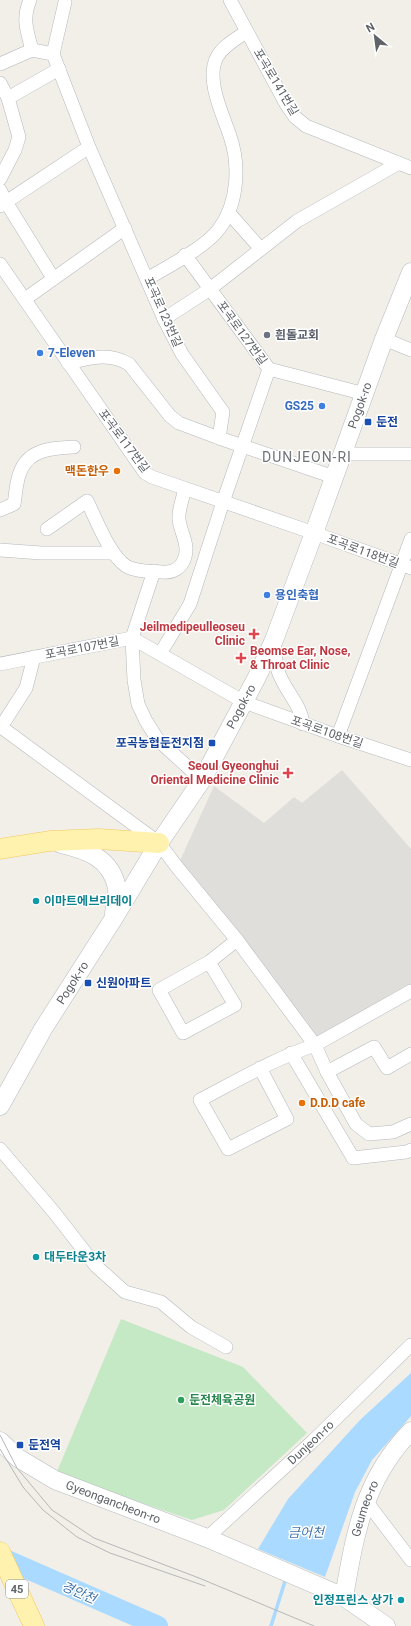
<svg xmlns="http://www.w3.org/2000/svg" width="411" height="1626" font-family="Roboto,'Noto Sans KR',sans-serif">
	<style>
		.industrial { fill: #e0deda }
		.green { fill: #c5e8c5 }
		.water { fill: #aadaff }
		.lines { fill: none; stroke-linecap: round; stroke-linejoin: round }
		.stream { stroke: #aadaff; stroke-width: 3.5 }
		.river { stroke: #aadaff; stroke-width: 20 }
		.street-casing { stroke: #b5b8bc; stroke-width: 14 }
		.secondary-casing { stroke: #b6babf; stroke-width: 19 }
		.primary-casing { stroke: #f2c960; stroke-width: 21 }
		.street { stroke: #fff; stroke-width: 13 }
		.secondary { stroke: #fff; stroke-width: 18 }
		.primary { stroke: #fff2af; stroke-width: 20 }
		.tram { stroke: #b6b7b8; stroke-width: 1 }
		.worship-dot { fill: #6b7280; stroke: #fff; stroke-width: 1.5 }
		.shop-dot { fill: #3f7fe0; stroke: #fff; stroke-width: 1.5 }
		.transit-dot { fill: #1a4fb4; stroke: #fff; stroke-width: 1.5 }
		.food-dot { fill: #e8710a; stroke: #fff; stroke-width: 1.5 }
		.health-dot { fill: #e0444e; stroke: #fff; stroke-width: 1.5 }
		.culture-dot { fill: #0f9aa8; stroke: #fff; stroke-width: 1.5 }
		.leisure-dot { fill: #2e9e5b; stroke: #fff; stroke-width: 1.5 }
		.labels { text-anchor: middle; stroke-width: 3; stroke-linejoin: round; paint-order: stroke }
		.shield { fill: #fff; stroke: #8f9295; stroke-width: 1 }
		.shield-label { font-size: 11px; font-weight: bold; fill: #5f6368 }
		.street-label { font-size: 12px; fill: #5f6368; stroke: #fff }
		.worship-label { font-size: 12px; font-weight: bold; fill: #5b616d; stroke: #fff; text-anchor: start }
		.shop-label { font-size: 12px; font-weight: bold; fill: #366cbe; stroke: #fff; text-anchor: start }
		.transit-label { font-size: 12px; font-weight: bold; fill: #164399; stroke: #fff; text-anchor: start }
		.food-label { font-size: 12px; font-weight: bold; fill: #c56008; stroke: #fff; text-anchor: end }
		.health-label { font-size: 12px; font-weight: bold; fill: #be3a42; stroke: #fff; text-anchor: end }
		.culture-label { font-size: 12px; font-weight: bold; fill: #0d838f; stroke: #fff; text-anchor: start }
		.leisure-label { font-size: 12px; font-weight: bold; fill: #27864d; stroke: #fff; text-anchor: start }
		.water-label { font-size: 13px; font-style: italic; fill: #4174aa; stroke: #fff }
		.quarter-label { font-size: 14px; letter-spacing: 1px; fill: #70757a; stroke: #fff }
	</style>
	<rect width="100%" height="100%" fill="#f1efe8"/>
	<!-- industrial -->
	<polygon class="industrial" points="342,770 411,849 411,991 315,1045 177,867 214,786 264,823 294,797 302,803"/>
	<!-- green -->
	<polygon class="green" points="121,1319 243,1367 307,1433 224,1510 192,1520 56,1474"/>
	<!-- water -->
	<polygon class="water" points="411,1373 411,1416 372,1460 355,1492 325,1577 258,1549 288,1499 360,1420"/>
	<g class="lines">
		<!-- stream -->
		<polyline class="stream" points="271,1626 286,1578"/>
		<!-- river -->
		<polyline class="river" points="0,1557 158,1626"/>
		<!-- street casing -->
		<g class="street-casing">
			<g id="street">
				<path d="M30,0C22,19 27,31 32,50"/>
				<polyline points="230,0 286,104 295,117 306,126 411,168"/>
				<polyline points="53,54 65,2"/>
				<polyline points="0,64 32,50 53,54 89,147 164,319 182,354 223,412 219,438 334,477"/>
				<polyline points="0,83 8,98 19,137 15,150 0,179"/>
				<polyline points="8,98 59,69"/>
				<polyline points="0,190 6,202 53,278"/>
				<polyline points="0,206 89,147"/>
				<polyline points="229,213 260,248"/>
				<polyline points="185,255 269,369 365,394"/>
				<polyline points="0,264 145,473 152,477 314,533 411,568"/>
				<path d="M147,279C167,267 206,247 219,229C238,204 240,165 230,136C223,115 205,79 217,57C223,46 236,39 246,32"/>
				<polyline points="25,299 125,228"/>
				<polyline points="164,319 210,289 297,221 399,163"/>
				<polyline points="384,339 411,350"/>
				<path d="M68,363C91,358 108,352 129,364L170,416L179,423L219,438"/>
				<polyline points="342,454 411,454"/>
				<path d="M0,510L14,504C16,493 16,480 21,470C30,449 53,448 74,447"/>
				<path d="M47,529L87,501C97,521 109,554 126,566C136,572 151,571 162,572C173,573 182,568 185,557C189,543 180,532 179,519C178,510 183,498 185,489"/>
				<polyline points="0,550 41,553 113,553"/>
				<polyline points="154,571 132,638 134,680 138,704 146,721 158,740 202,780"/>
				<path d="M274,640C275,650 275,661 278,671C284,690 301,704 303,724"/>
				<polyline points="160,654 190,604 223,502 269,369"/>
				<polyline points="34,657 26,688 1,727 159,843 177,867 237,940 315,1045 411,991"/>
				<polyline points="0,664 132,638 244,702 338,736 411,760"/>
				<polyline points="338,736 411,539"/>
				<polyline points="209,962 235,1005 183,1033 159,990 209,962 237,940"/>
				<polyline points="291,1053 353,1158 406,1152 411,1150"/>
				<path d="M260,1068L287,1119L228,1149L200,1100C238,1080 274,1059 315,1045L327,1072L356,1124L369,1134L393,1132L411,1124"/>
				<polyline points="327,1072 374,1047 387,1068 411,1054"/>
				<polyline points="0,1149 53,1211 96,1266 125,1292 161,1302 191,1327 226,1347"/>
				<polyline points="366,1501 411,1560"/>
				<path id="s1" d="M207,1538L313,1441L411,1345"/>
			</g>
		</g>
		<!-- secondary casing -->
		<g class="secondary-casing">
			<g id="secondary">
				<path d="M61,844C87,850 111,858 117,888C118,895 115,906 114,913"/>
				<path id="s2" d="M0,1106L43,1029L112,921L159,843L202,780L257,677L274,640L314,533L384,339L411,272"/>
				<path id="s3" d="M0,1441L18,1458L55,1480L207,1538L344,1597L386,1626"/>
				<path id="s4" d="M344,1597C355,1533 364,1479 411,1431"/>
			</g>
		</g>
		<!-- primary casing -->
		<g class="primary-casing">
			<g id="primary">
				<polyline points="0,849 50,841 99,839 159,843"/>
				<polyline points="0,1552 34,1626"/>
			</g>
		</g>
		<!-- street -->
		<use href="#street" class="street"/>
		<!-- secondary -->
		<use href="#secondary" class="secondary"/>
		<!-- primary -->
		<use href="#primary" class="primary"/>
		<!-- tram -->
		<g class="tram">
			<polyline points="0,1435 17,1468 52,1510 94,1538 199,1578 314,1626"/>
			<polyline points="0,1449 23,1487 43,1510 77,1537 110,1553 205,1586"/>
		</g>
	</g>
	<!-- markers -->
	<circle class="worship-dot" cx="267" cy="335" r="4"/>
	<g class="shop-dot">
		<circle cx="40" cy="353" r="4"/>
		<circle cx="322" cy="406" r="4"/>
		<circle cx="267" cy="595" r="4"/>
	</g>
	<g class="transit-dot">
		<rect x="364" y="418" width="8" height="8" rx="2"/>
		<rect x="208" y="739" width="8" height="8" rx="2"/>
		<rect x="84" y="979" width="8" height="8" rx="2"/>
		<rect x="16" y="1441" width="8" height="8" rx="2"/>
	</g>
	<g class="food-dot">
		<circle cx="117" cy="471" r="4"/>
		<circle cx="302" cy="1103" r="4"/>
	</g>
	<g class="health-dot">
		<path d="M252 628h4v4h4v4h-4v4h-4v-4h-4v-4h4z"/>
		<path d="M239 652h4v4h4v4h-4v4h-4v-4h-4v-4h4z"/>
		<path d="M286 767h4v4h4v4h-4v4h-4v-4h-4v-4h4z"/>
	</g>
	<g class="culture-dot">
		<circle cx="36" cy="901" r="4"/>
		<circle cx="36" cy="1257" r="4"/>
		<circle cx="401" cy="1600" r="4"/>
	</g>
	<circle class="leisure-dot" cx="181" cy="1400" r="4"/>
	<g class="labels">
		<!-- shield labels -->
		<rect class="shield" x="6" y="1580" width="22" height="18" rx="3"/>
		<g class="shield-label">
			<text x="17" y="1593">45</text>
		</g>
		<!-- street labels -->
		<g class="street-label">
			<text transform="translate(276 82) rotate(59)" y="4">포곡로141번길</text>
			<text transform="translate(163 312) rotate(66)" y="4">포곡로123번길</text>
			<text transform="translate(242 333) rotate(54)" y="4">포곡로127번길</text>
			<text dy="4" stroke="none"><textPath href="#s2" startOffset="791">Pogok-ro</textPath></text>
			<text transform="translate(124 441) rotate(53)" y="4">포곡로117번길</text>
			<text transform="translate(363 551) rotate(20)" y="4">포곡로118번길</text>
			<text transform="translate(82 648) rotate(-11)" y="4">포곡로107번길</text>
			<text dy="4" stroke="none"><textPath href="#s2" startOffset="467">Pogok-ro</textPath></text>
			<text transform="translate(327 732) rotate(19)" y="4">포곡로108번길</text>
			<text dy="4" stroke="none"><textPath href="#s2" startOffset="143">Pogok-ro</textPath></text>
			<text dy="4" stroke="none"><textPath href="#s1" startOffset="141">Dunjeon-ro</textPath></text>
			<text dy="4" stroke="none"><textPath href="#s3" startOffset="130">Gyeongancheon-ro</textPath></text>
			<text dy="4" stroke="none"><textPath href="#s4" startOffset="91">Geumeo-ro</textPath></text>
		</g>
		<!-- worship labels -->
		<g class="worship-label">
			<text x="275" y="339">흰돌교회</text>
		</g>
		<!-- shop labels -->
		<g class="shop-label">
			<text x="48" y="357">7-Eleven</text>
			<text x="314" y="410" text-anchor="end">GS25</text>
			<text x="275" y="599">용인축협</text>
		</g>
		<!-- transit labels -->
		<g class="transit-label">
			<text x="376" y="426">둔전</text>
			<text x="204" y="747" text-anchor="end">포곡농협둔전지점</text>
			<text x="96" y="987">신원아파트</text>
			<text x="28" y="1449">둔전역</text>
		</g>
		<!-- food labels -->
		<g class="food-label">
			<text x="109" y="475">맥돈한우</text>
			<text x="310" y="1107" text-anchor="start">D.D.D cafe</text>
		</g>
		<!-- health labels -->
		<g class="health-label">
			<text x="245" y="631">Jeilmedipeulleoseu<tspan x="245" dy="14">Clinic</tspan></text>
			<text x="250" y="655" text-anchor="start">Beomse Ear, Nose,<tspan x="250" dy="14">&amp; Throat Clinic</tspan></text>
			<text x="279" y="770">Seoul Gyeonghui<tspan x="279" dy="14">Oriental Medicine Clinic</tspan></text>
		</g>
		<!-- culture labels -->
		<g class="culture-label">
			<text x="44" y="905">이마트에브리데이</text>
			<text x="44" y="1261">대두타운3차</text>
			<text x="393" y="1604" text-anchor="end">인정프린스 상가</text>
		</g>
		<!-- leisure labels -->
		<g class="leisure-label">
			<text x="189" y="1404">둔전체육공원</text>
		</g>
		<!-- water labels -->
		<g class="water-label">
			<text x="306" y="1537">금어천</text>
			<text transform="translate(79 1592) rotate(23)" y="5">경안천</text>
		</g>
		<!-- quarter labels -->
		<g class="quarter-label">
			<text x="307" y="462">DUNJEON-RI</text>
		</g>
	</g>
	<!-- north arrow -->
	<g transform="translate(375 36) rotate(331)" stroke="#ffffff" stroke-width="3" paint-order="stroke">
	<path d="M0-3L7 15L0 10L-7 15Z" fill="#5f6368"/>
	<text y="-6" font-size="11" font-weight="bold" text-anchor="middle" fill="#5f6368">N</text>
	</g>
</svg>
